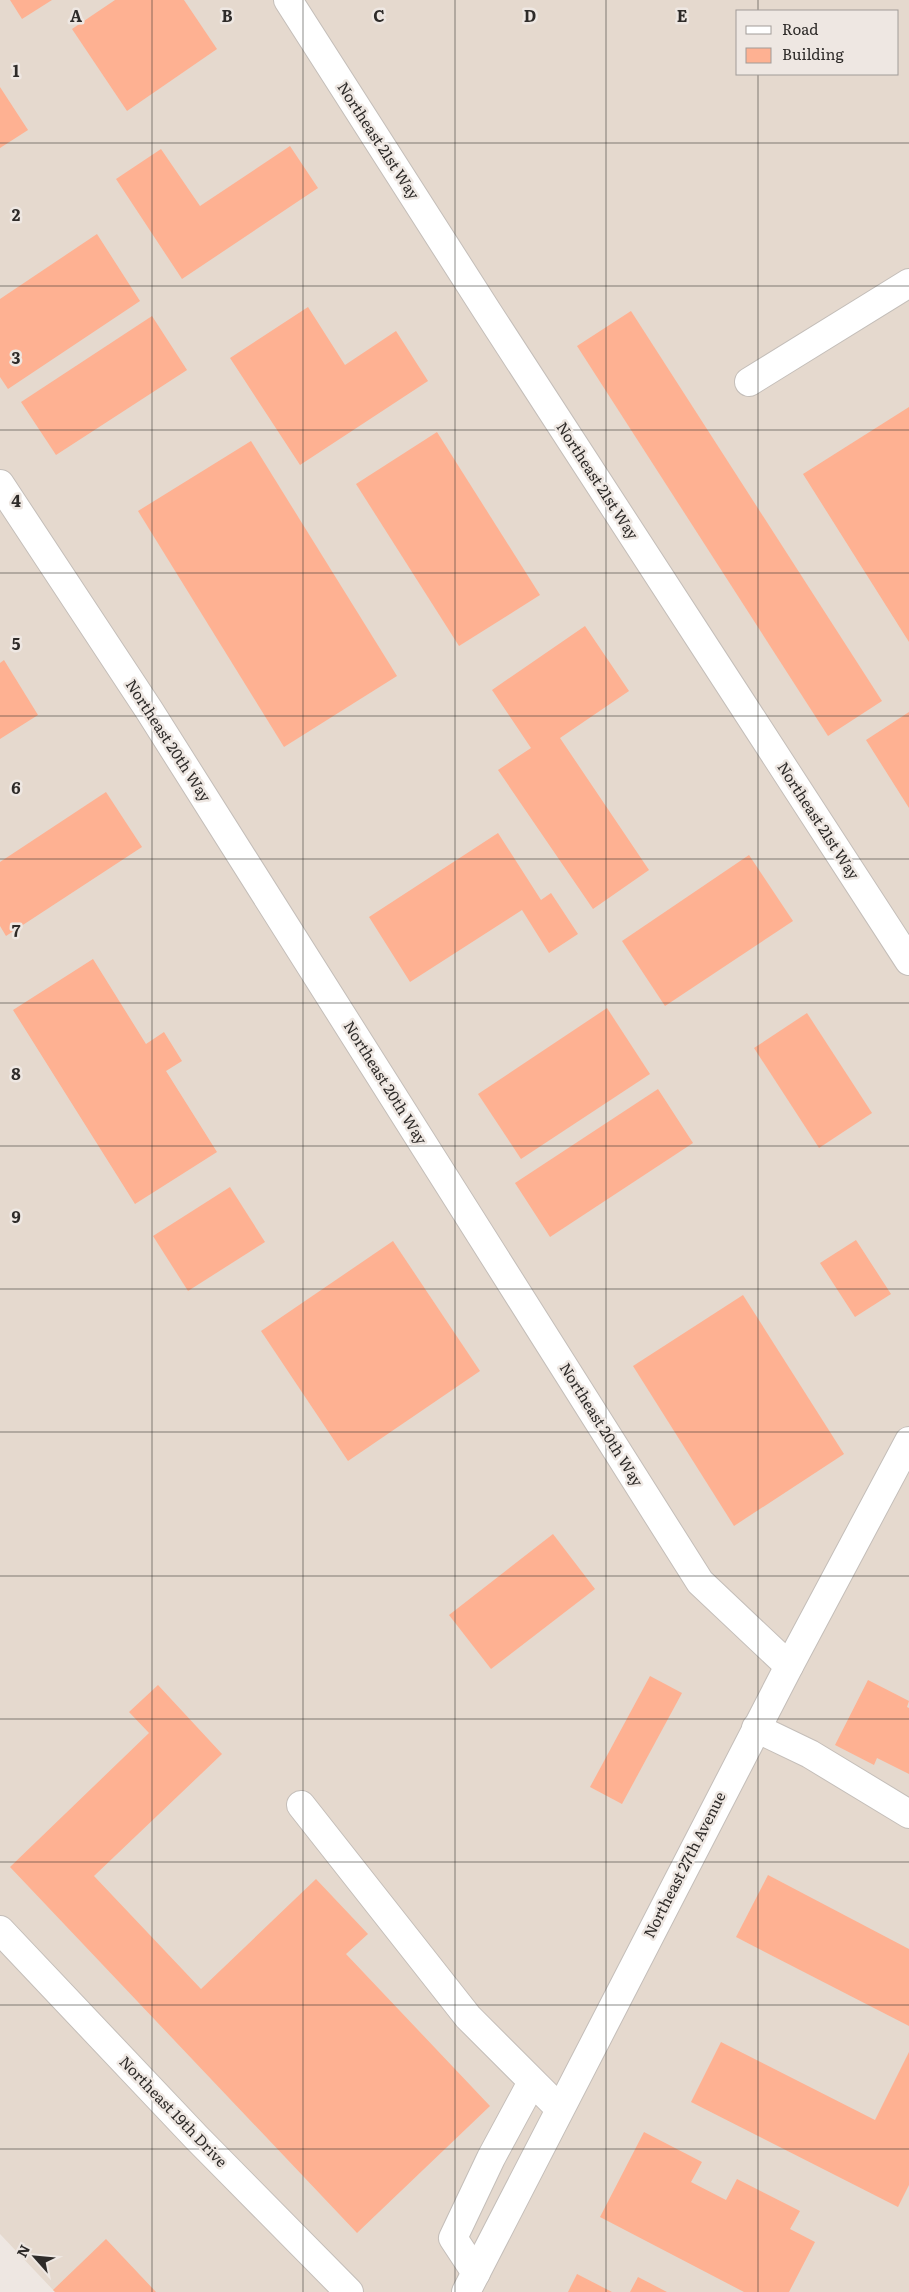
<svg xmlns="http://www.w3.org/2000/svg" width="909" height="2292" font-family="Literata,serif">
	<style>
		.built { fill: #e5d9ce; fill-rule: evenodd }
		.building { fill: #feb192 }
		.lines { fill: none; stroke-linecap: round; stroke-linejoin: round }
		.minor-casing { stroke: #c4beb9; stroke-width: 30 }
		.minor { stroke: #fff; stroke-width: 28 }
		.grid { fill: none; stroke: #2e2b29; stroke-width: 1; stroke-opacity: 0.55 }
		.labels { text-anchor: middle; stroke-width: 5; stroke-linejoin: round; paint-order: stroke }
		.street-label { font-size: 15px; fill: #2e2b29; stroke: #eee7e2 }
		.grid-label { font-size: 16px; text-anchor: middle; font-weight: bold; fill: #2e2b29; stroke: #eee7e2; stroke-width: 5; stroke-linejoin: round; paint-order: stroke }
	</style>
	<rect width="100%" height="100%" fill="#eee7e2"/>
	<!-- built -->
	<path class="built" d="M0,0H909V2292H55L0,2234ZM738,11H898V74H738Z"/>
	<!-- building -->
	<g class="building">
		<polygon points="10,0 52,0 22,19"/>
		<polygon points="115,0 184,0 217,49 127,111 72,29"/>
		<polygon points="0,87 28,130 0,148"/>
		<polygon points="290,146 318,188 182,279 116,179 161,149 200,206"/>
		<polygon points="97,234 140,301 8,389 0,377 0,299"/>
		<polygon points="308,307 345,365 396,331 428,381 300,465 230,358"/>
		<polygon points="631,311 882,701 828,736 577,346"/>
		<polygon points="152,316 187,370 56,455 21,402"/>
		<polygon points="909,407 909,642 803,474"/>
		<polygon points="437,432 540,595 459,646 356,484"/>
		<polygon points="251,441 397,676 284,747 138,511"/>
		<polygon points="585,626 629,691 560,738 649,870 593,909 498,770 531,748 492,690"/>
		<polygon points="4,660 38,715 0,739 0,663"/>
		<polygon points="909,712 909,808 866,740"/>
		<polygon points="106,792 142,847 6,936 0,926 0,862"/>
		<polygon points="498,833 541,900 551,893 578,934 549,953 522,910 410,982 369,917"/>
		<polygon points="749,855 793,921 665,1006 622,941"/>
		<polygon points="93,959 146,1044 164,1032 182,1061 166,1071 217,1152 135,1204 13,1010"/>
		<polygon points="607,1008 650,1074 521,1159 478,1094"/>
		<polygon points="807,1013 872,1113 819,1148 754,1048"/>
		<polygon points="658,1089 693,1143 550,1237 515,1183"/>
		<polygon points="230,1187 265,1242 188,1291 153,1236"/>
		<polygon points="856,1240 891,1294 855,1317 820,1263"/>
		<polygon points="393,1241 480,1371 348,1461 261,1331"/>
		<polygon points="743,1295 844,1454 734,1526 633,1366"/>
		<polygon points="553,1534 595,1589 491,1669 449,1615"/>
		<polygon points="650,1676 682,1693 622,1804 590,1787"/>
		<polygon points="868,1680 909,1701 907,1707 909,1708 909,1774 877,1758 874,1765 835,1745"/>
		<polygon points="158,1685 222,1754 94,1876 201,1989 316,1879 368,1934 346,1954 490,2106 357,2233 10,1867 149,1733 129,1712"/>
		<polygon points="768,1875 909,1949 909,2026 736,1937"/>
		<polygon points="721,2042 875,2120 909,2052 909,2185 898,2207 691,2102"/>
		<polygon points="644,2132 702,2162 691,2182 726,2200 737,2179 800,2211 790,2229 815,2242 789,2292 744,2292 600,2217"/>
		<polygon points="106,2239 156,2292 55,2292 53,2290"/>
		<polygon points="577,2274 612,2292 568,2292"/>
		<polygon points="638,2277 667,2292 630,2292"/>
	</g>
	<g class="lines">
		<!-- minor casing -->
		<g class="minor-casing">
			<g id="minor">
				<polyline points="288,0 487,311 909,961"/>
				<polyline points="749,382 909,283"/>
				<polyline points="0,484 149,710 700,1582 789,1666"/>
				<polyline points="756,1728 810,1754 909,1814"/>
				<polyline points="301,1805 468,2017 559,2108"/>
				<polyline points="0,1930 196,2137 349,2292"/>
				<polyline points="476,2273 453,2238 491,2158 532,2082"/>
				<polyline points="466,2292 789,1666 909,1441"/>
			</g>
		</g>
		<!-- minor -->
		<use href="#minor" class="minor"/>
	</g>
	<!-- grid -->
	<path class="grid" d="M152,0V2292M303,0V2292M455,0V2292M606,0V2292M758,0V11M758,74V2292M0,143H909M0,286H909M0,430H909M0,573H909M0,716H909M0,859H909M0,1003H909M0,1146H909M0,1289H909M0,1432H909M0,1576H909M0,1719H909M0,1862H909M0,2005H909M0,2149H909"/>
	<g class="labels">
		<!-- street labels -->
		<g class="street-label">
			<text transform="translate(378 141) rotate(57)" y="5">Northeast 21st Way</text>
			<text transform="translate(597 481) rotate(57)" y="5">Northeast 21st Way</text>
			<text transform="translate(168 741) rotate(57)" y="5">Northeast 20th Way</text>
			<text transform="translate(818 821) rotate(57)" y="5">Northeast 21st Way</text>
			<text transform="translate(385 1083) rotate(58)" y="5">Northeast 20th Way</text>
			<text transform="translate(601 1425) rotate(58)" y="5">Northeast 20th Way</text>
			<text transform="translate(685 1865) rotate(-63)" y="5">Northeast 27th Avenue</text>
			<text transform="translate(173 2112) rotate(46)" y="5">Northeast 19th Drive</text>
		</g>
	</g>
	<g class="grid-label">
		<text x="76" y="22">A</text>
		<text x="227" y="22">B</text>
		<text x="379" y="22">C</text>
		<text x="530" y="22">D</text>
		<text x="682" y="22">E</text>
		<text x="16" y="77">1</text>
		<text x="16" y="221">2</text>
		<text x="16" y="364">3</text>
		<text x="16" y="507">4</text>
		<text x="16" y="650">5</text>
		<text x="16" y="794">6</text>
		<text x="16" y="937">7</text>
		<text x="16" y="1080">8</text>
		<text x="16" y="1223">9</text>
	</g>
	<!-- legend -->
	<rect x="736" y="10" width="162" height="65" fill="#eee7e2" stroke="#a19c98"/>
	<rect x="746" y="26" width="25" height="8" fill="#ffffff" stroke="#a19c98"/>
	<text x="782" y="35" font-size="15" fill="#2e2b29">Road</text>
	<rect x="746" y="48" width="25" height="15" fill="#feb192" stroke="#a19c98"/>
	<text x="782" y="60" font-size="15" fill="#2e2b29">Building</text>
	<!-- north arrow -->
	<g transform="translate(35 2257) rotate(297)" stroke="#eee7e2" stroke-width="4" paint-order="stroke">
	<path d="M0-4L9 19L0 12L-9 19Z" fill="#2e2b29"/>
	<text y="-8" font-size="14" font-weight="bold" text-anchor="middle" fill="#2e2b29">N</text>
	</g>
</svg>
